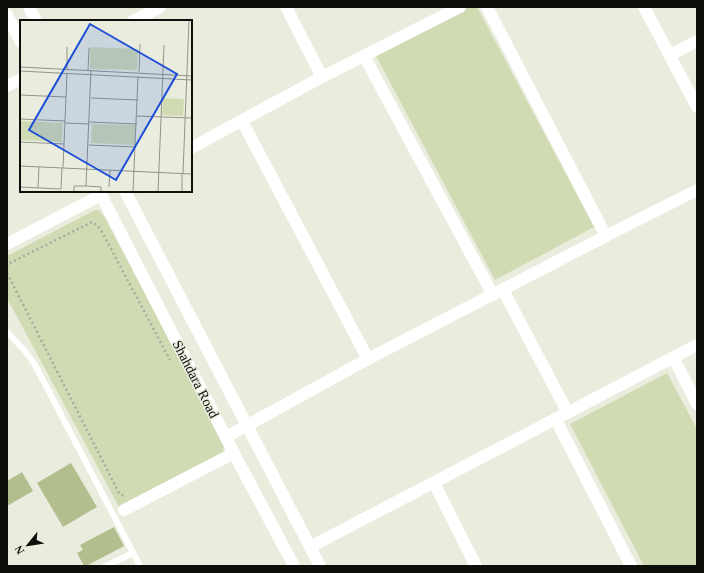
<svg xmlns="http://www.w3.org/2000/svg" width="704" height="573" font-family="'Times New Roman',serif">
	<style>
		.green { fill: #d1dbb3 }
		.building { fill: #b3be8e }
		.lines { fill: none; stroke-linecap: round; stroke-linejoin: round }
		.path { stroke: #a8aa9e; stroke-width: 2.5; stroke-dasharray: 2 3; stroke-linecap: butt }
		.service { stroke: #fff; stroke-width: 6 }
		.minor { stroke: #fff; stroke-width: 12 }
		.labels { text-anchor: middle; stroke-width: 3; stroke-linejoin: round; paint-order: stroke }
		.street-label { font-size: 14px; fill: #0e0f0a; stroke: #eaedde }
		.inset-road { fill: none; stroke: #929489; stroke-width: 1 }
		.view { fill: #1d4ed8; fill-opacity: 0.15; stroke: #1d4ed8; stroke-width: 2 }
		.inset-edge { fill: none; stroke: #0e0f0a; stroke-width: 2 }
	</style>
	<rect width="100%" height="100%" fill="#eaedde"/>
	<!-- green -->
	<g class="green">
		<polygon points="469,7 477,7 594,227 495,280 376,56"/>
		<polygon points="95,210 99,210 104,216 224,444 223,452 220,455 119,507 7,298 7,256"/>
		<polygon points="667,373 697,429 697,566 644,566 570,424"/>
	</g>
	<!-- building -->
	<g class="building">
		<polygon points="71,463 97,507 63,527 37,483"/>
		<polygon points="22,472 33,491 7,506 7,481"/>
		<polygon points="114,527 124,546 86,566 84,566 77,553 83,550 80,545"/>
	</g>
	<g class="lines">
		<!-- path -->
		<g class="path">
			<polyline points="7,267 8,264 92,222 97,225 102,232 170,360"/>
			<polyline points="7,273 119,493 122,495 125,495"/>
		</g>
		<!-- service -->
		<g class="service">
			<polyline points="7,332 24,350 34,363 140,566"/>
			<polyline points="106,566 133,553"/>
		</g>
		<!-- minor -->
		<g class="minor">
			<polyline points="29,7 36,21"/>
			<polyline points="286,7 322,77"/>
			<polyline points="487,7 606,236"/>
			<polyline points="644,7 697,107"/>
			<polyline points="7,15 21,42"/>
			<polyline points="133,21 160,7"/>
			<polyline points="670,55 697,41"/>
			<polyline points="364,56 493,295"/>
			<polyline points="7,86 21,79"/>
			<polyline points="242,121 368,359"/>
			<polyline points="191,148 322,77 460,7"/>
			<polyline points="99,191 238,461 294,566"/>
			<polyline points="125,191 320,566"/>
			<polyline points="7,244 101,195"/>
			<polyline points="503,290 568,413"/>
			<polyline points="673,357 697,404"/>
			<polyline points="556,420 631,566"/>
			<polyline points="226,437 368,359 606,236 697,190"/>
			<polyline points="434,483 476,566"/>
			<polyline points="124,510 234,453"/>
			<polyline points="310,547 697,345"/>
		</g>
	</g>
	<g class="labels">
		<!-- street labels -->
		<g class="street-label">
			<text transform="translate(196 379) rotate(63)" y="5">Shahdara Road</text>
		</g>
	</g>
	<!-- overview -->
	<g transform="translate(20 20)">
		<rect width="172" height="172" fill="#eaedde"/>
		<path d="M70,27L118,29L117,50L70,49ZM143,78L164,79L163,96L142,95ZM0,101L43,103L42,122L0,120ZM72,104L116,105L115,125L71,123Z" fill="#d1dbb3"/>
		<path class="inset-road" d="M0,47L172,56M47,49V27M68,50L69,28M0,51L172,60M119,52L120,24M0,75L46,77M71,78L118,80M117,96L172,98M0,99L45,101M69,102L117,104M45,103L69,104M0,122L44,124M69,125L116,127M0,146L172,154M43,148L47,53M163,153L169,0M66,166L81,167V172M0,167L41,169L42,148M89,167L90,150M18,168L19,147M54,172V166H66L71,50M113,172L118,56M138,172L144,25M162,172V153"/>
		<path class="view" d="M70,4L157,54L96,160L9,110Z"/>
		<rect width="172" height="172" class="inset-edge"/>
	</g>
	<!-- border -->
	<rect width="704" height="573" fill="none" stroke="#0e0f0a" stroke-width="16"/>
	<!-- north arrow -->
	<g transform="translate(28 545) rotate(240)" stroke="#eaedde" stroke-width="3" paint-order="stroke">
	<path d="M0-3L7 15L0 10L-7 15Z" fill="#0e0f0a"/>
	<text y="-6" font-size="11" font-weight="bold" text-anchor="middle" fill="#0e0f0a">N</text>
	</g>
</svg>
